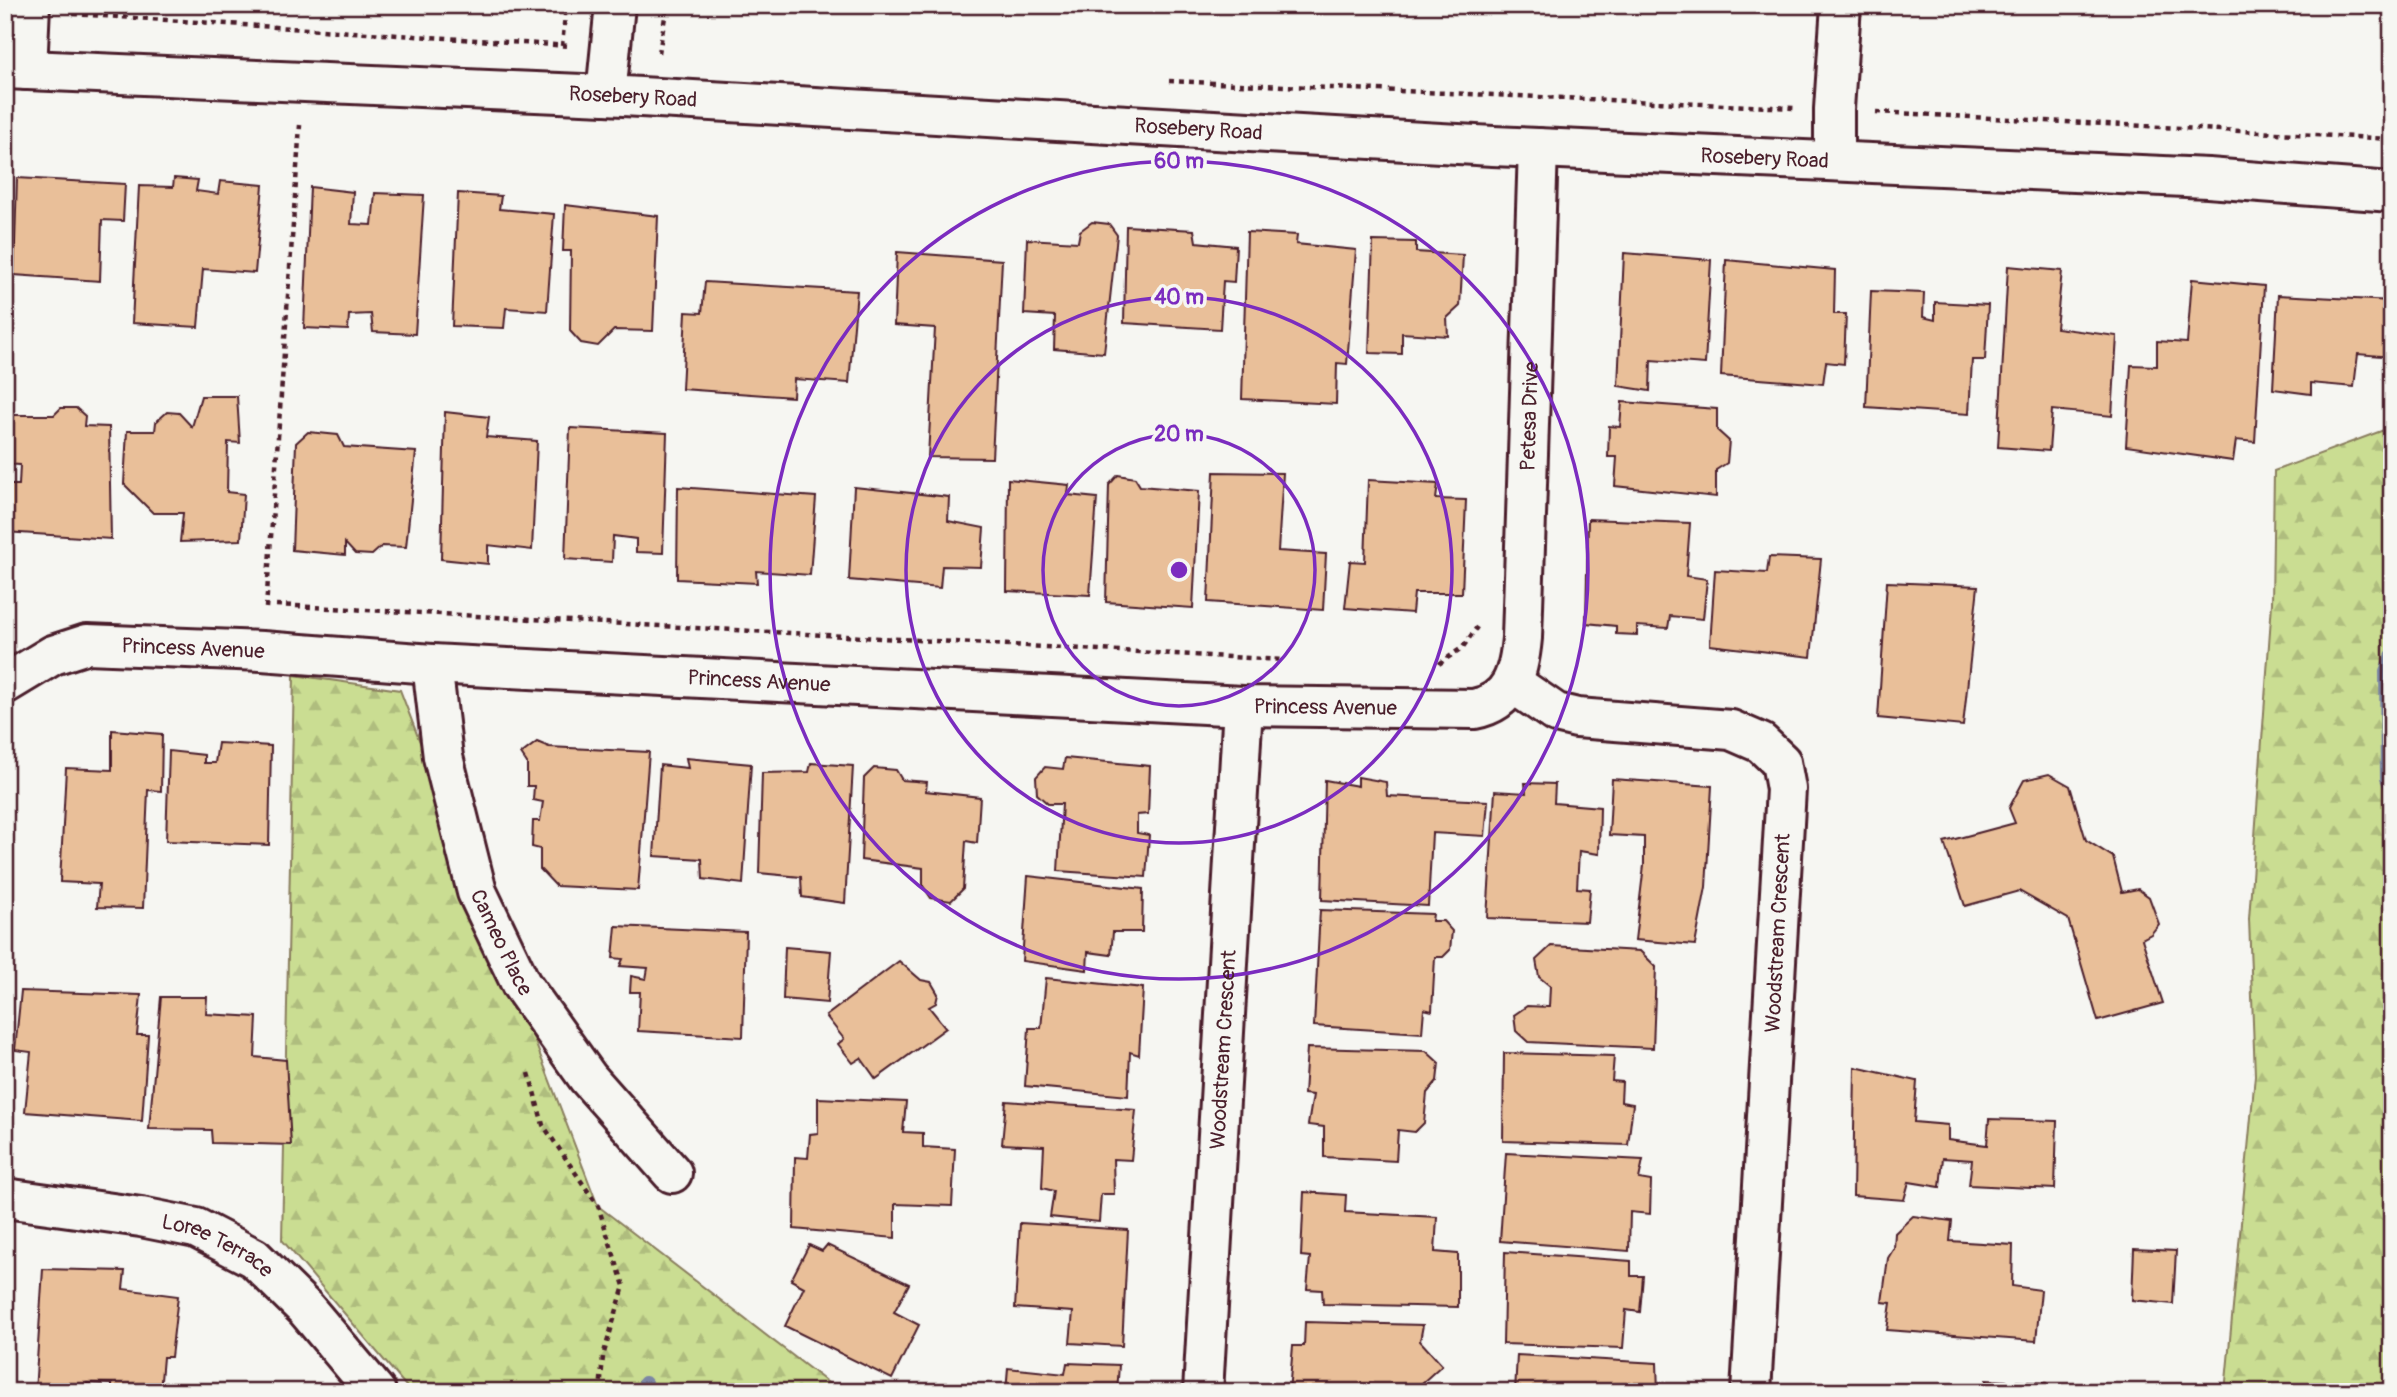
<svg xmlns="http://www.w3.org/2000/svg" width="2397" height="1397" font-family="Pangolin,sans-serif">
<defs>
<pattern id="forest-firs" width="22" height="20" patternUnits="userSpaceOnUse" patternTransform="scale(1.75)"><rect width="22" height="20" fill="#cadd92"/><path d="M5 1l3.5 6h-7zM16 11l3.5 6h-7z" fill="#afbd7e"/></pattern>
</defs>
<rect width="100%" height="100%" fill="#f6f6f2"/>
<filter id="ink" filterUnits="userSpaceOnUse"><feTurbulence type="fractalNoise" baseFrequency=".0143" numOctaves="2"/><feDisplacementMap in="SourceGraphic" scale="14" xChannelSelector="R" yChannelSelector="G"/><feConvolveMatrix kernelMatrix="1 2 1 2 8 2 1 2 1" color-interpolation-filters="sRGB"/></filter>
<g filter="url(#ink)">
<g fill="url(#forest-firs)" stroke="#8a7e5e" stroke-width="2">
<path d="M2392 427V1392H2225L2255 1075 2249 919 2272 603 2274 471Z"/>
<path d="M294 675 400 690 598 1206 840 1392H411L282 1240Z"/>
</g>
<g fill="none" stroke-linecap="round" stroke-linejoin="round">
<g stroke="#7b86a5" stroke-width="14">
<path d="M2392 656 2386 671 2387 778 2392 789"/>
<path d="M645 1383 652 1392"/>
</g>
</g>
<g fill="#e9bf99" stroke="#4a1f2b" stroke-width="2">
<path d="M17 178 125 184 123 221 102 220 100 281 14 275Z"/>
<path d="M174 178 198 180 196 191 218 194 220 181 263 185 255 273 203 269 198 327 132 323 139 186 173 187Z"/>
<path d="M310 187 353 192 351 224 372 225 375 193 424 195 415 334 373 332 371 314 349 315 348 330 304 328Z"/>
<path d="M458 193 501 196 499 209 554 214 547 311 506 308 504 328 452 326Z"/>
<path d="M565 205 658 216 653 331 614 330 598 346 581 343 570 331 571 251H563Z"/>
<path d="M1092 222 1109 224 1117 235 1104 353 1054 349 1055 316 1024 314 1027 239 1078 242 1080 231Z"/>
<path d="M1126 226 1194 230 1196 242 1236 246 1234 282 1223 281 1220 329 1124 323Z"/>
<path d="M1247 232 1297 235 1296 244 1356 250 1347 364 1337 363 1336 404 1242 399Z"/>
<path d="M1373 241 1416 242V252L1463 255 1460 306 1447 318 1448 336 1402 333V354L1369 353Z"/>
<path d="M897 252 1002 260 992 458 928 457 935 328 894 325Z"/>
<path d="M1624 253 1711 260 1705 364 1651 360 1650 391 1618 386Z"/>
<path d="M1726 260 1835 270 1834 314H1846L1844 364 1826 362 1823 384 1721 376Z"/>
<path d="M2008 266 2062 271 2056 328 2117 336 2112 416 2052 410 2049 451 1998 447Z"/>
<path d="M2192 279 2264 286 2255 442 2236 440 2233 461 2126 446 2131 365 2157 366V341L2187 343Z"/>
<path d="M705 282 857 291 849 383 794 379 793 397 682 389 686 312 702 313Z"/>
<path d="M1871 291 1924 293 1923 317 1935 320V302L1988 305 1985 360H1972L1969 414 1866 407Z"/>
<path d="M2278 295 2392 301V357L2358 354 2354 387 2311 383V394L2273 389Z"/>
<path d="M201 396H237L240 443 228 442 227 492 244 494 241 540 180 542 183 513H153L124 484 127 431H155L156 422 167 412 179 413 192 427Z"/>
<path d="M1622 402 1717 409V430L1729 441 1727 463 1716 470V497L1615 486 1617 457H1608L1609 426 1620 427Z"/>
<path d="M61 408H76L85 416 84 426 109 427 111 539 5 532V485H19L20 465 5 464V415H54Z"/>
<path d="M445 412 489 417 486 437 537 441 532 550 488 545V564L441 559Z"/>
<path d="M570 428 667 433 663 553 636 552V539L613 536 612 562 565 559Z"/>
<path d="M308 432 338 435 344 447 416 452 406 547 382 546 372 555 355 554 345 543V555L292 550 296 443Z"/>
<path d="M1214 472 1283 473 1278 551 1326 554 1323 610 1208 602Z"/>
<path d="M1118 475 1135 478 1140 486 1199 491 1193 608 1106 602 1109 485Z"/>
<path d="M1008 479 1069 485 1068 495 1097 498 1090 595 1007 591Z"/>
<path d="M1368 480 1438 484 1436 499 1466 500 1462 593H1414L1412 613 1345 608 1350 561 1365 562Z"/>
<path d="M678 487 816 497 810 575 756 571 757 583 677 579Z"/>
<path d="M854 487 949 497 948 521 984 528 981 567 942 566 940 588 849 580Z"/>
<path d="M1588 519 1690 523 1686 576 1707 579 1703 619 1670 616 1668 628 1637 626V635L1616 634V626L1586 623Z"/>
<path d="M1769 557 1821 559 1811 657 1710 645 1715 570 1767 573Z"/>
<path d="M1887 582 1978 586 1963 726 1878 718Z"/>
<path d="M112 730 162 734 161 791 148 790 143 908 97 907 99 884 60 882 66 768 112 770Z"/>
<path d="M537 742 549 747 649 752 638 890 556 886 540 869V849L532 847 533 821H540L543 802 533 800 534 786H527V763L521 754Z"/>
<path d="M218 743 271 746 269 845 166 841 169 751 204 755V763H215Z"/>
<path d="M686 758 751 764 743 884 703 879 702 859 654 856 660 765 688 768Z"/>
<path d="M1065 758 1150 766 1148 814 1137 815V833L1149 835 1146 877 1058 871 1062 804H1048L1037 794 1036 777 1045 767 1063 769Z"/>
<path d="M811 763 853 766 845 903 802 897 801 877 759 873 762 773 809 772Z"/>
<path d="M874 768 896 770 902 780 927 782 926 791 980 797 977 843 966 841 963 889 951 901 931 898 923 886V868L861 860 864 778Z"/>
<path d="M2049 774 2070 786 2086 840 2113 857 2122 892 2138 889 2149 897 2159 924 2151 934 2142 939 2163 1003 2098 1021 2068 919 2019 891 1965 906 1944 842 2015 823 2009 808 2024 780Z"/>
<path d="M1358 777 1386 782 1387 796 1488 801 1485 836 1432 833 1428 906 1322 900 1325 780 1358 786Z"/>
<path d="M1612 779 1712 786 1706 887 1695 945 1635 940 1644 865V837L1609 835Z"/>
<path d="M1525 783 1555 784 1554 803 1600 807 1599 854 1579 851 1577 888 1590 889 1587 922 1487 918 1495 791 1526 793Z"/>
<path d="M1028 876 1143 889 1142 932H1113L1111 955 1088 952 1087 970 1022 961Z"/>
<path d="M1320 910 1433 914 1432 921H1443L1452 931 1450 950 1443 957H1435L1432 1011 1424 1009 1422 1033 1314 1026Z"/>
<path d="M616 926 746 932 743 1037 638 1031 640 992H630L631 976 646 979 648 968 620 966 623 959 613 958Z"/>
<path d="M1551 946 1640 951 1656 967 1653 1048 1528 1042 1516 1031 1514 1015 1527 1006 1549 1007 1550 986 1539 977 1536 960Z"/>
<path d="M785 947 831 951 827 1003 783 999Z"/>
<path d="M899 961 921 980 931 982 938 994 936 1003 929 1007 946 1028 876 1079 861 1058 853 1063 838 1044 844 1039 826 1016Z"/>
<path d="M1046 978 1143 988 1139 1055 1130 1052 1128 1096 1025 1086 1029 1028H1041Z"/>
<path d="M21 991 141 995 137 1035H148L142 1121 25 1112 31 1052 15 1050Z"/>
<path d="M161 997H207L206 1014 257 1017 255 1057 286 1060 291 1145 212 1143 211 1130 149 1129Z"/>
<path d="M1307 1048 1426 1051 1439 1063 1437 1081 1427 1093 1424 1123 1415 1132 1398 1130 1396 1161 1324 1157V1127L1308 1125 1313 1095 1304 1094Z"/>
<path d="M1504 1053 1614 1056 1612 1081 1622 1082 1621 1102 1633 1104 1628 1145 1503 1141Z"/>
<path d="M1855 1067 1917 1081 1914 1122 1948 1125V1140L1987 1145 1989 1119 2057 1121 2055 1189 1969 1185 1972 1160 1943 1158 1940 1187 1909 1182 1904 1200 1853 1196Z"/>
<path d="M818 1098 906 1102 903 1132 923 1133V1147L955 1149 952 1206 895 1204V1238L794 1229 795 1157 808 1158 810 1134 818 1133Z"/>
<path d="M1006 1101 1136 1110 1131 1160 1113 1159 1114 1194H1101L1099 1222 1050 1217 1054 1191 1042 1188 1044 1146 1002 1144Z"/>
<path d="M1506 1153 1643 1160 1639 1179 1651 1181 1650 1214 1630 1212 1629 1251 1500 1241Z"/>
<path d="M1304 1192 1346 1195 1345 1212 1437 1217 1435 1252 1458 1254V1307L1323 1304 1322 1290 1307 1289 1310 1257 1301 1256Z"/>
<path d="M1913 1216 1952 1221 1950 1241 2013 1245 2012 1286 2041 1290 2036 1341 1887 1330 1891 1303 1882 1302 1888 1258 1894 1248 1895 1233Z"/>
<path d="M1020 1223 1128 1230 1122 1346 1070 1343 1073 1312 1015 1308Z"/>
<path d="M809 1245 822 1251 827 1245 909 1284 894 1312 919 1325 892 1379 785 1326 804 1287 791 1280Z"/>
<path d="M2134 1249 2176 1251 2173 1304 2132 1300Z"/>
<path d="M1505 1252 1631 1261V1276H1643L1640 1312 1626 1310 1623 1348 1503 1344Z"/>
<path d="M43 1269 125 1271 123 1289 178 1296 171 1357H163L160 1392H112V1384L87 1383V1392H35Z"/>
<path d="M1305 1322 1423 1325 1420 1341 1442 1365 1421 1384V1392H1289L1293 1346H1304Z"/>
<path d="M1517 1355 1657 1363 1658 1392H1515Z"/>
<path d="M1067 1363 1119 1365 1117 1392H1006L1008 1368 1065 1374Z"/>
<path d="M1986 1380 2046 1383 2045 1392H1985Z"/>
</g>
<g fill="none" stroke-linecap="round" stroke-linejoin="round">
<g stroke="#4a1f2b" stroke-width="44">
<g id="minor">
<path id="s1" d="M615 5 606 95 1493 146 2208 178 2392 192"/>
<path d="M27 70 30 5"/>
<path d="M1834 160V109L1841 5"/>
<path id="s2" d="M432 664 443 757 477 892 521 984 588 1078 672 1173"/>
<path id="s3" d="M5 684 53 655 87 644 262 651 432 664 1243 706 1474 709C1512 702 1519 671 1522 638L1538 148"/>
<path d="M1514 684 1556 713 1577 718 1731 730 1761 743 1781 762 1786 789 1751 1392"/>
<path id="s4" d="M5 1198 141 1217 196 1228 254 1258 306 1309 376 1392"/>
<path id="s5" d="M1203 1392 1243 706"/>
</g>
</g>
<g stroke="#4a1f2b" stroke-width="44">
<path id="tertiary" d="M5 69 606 95"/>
</g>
<g stroke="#4a1f2b" stroke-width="4.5" stroke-dasharray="5 5" stroke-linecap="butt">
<path d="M73 14 570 46"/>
<path d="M562 46 566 5"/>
<path d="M659 53 667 5"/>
<path d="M1169 81 1794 108"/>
<path d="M1876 112 2392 139"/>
<path d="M276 605 1284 660"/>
<path d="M266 608 300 125"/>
<path d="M1439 664 1463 647 1477 627"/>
<path d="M529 1073 543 1125 598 1206 624 1286 603 1356 600 1392"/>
</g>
<use href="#minor" stroke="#f6f6f2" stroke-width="38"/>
<use href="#tertiary" stroke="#f6f6f2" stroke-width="38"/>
</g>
</g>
<g fill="none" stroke="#7b2cbf" stroke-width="3.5">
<circle cx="1179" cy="570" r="136"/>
<circle cx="1179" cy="570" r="273"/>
<circle cx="1179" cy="570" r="409"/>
</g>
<g text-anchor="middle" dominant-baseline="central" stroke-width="7" stroke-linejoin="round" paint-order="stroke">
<g font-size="21" fill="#4a1f2b" stroke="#f6f6f2">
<text transform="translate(633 97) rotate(3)">Rosebery Road</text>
<text stroke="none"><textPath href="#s1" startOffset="684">Rosebery Road</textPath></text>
<text stroke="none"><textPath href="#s1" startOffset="1251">Rosebery Road</textPath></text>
<text stroke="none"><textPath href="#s3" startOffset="1796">Petesa Drive</textPath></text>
<text stroke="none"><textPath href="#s3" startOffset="198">Princess Avenue</textPath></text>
<text stroke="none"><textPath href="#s3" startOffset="765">Princess Avenue</textPath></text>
<text stroke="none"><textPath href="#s3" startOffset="1332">Princess Avenue</textPath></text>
<text transform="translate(1778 933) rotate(-87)">Woodstream Crescent</text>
<text stroke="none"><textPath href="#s2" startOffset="289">Cameo Place</textPath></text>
<text stroke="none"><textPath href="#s5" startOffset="343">Woodstream Crescent</textPath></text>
<text stroke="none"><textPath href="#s4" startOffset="220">Loree Terrace</textPath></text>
</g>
</g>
<circle cx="1179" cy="570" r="10" fill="#7b2cbf" stroke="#f6f6f2" stroke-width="3.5"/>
<g font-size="21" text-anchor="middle" font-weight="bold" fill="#7b2cbf" stroke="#f6f6f2" stroke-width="7" stroke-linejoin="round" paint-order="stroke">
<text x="1179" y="168">60 m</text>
<text x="1179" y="304">40 m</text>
<text x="1179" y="441">20 m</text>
</g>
<rect width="2397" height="1397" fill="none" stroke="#f6f6f2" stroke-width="28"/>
<rect x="14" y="14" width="2369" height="1369" fill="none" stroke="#4a1f2b" stroke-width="2.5" filter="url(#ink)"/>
</svg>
